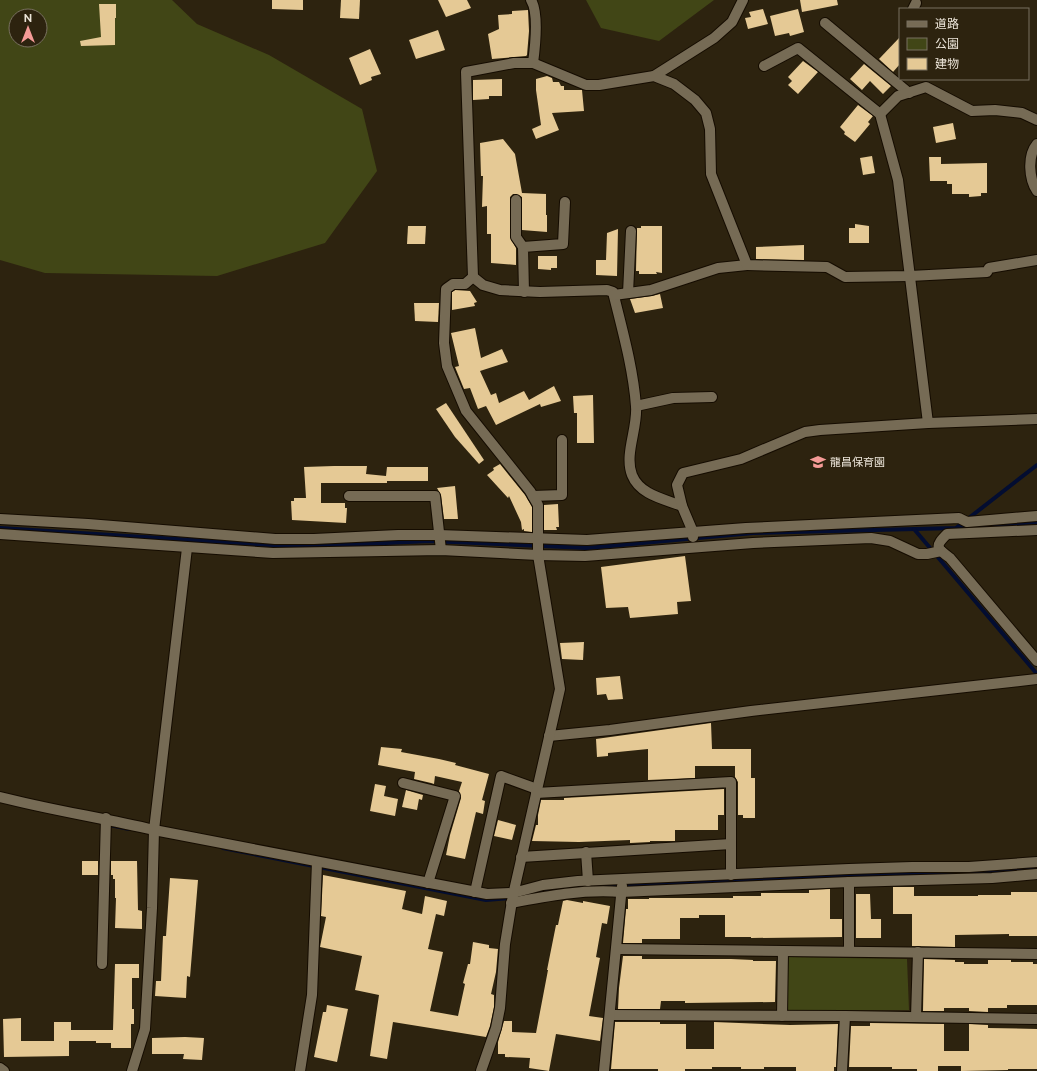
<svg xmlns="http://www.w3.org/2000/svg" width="1037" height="1071" font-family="Raleway,'Noto Sans JP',sans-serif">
<rect width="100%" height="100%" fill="#2d230f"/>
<g fill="#414616" fill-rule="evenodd">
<path d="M0 0H172L197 24 269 55 362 109 377 171 325 243 217 276 45 273 0 260ZM16 16H40V40H16Z"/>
<path d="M586 0H714L659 41 601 28Z"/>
<path d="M787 957 907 959 909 1010H786Z"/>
</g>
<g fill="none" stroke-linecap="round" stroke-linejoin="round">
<g stroke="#030d31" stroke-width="4">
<path d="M0 528 271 545H340L430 541 587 548 753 533 956 528 1037 465"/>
<path d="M957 528 1037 522"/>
<path d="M914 529 1037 674"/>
<path d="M110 825 129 829"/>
<path d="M223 848 486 900 511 898"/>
<path d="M595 887 850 875 922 873 987 872 1037 867"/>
<path d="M524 896 546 890 584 887"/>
</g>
</g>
<g fill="#e5c995">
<path d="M272 0H303V10L272 9Z"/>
<path d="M341 0H360L359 19 340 18Z"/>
<path d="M438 0H467L471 8 446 17Z"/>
<path d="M800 0H837L838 5 802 12Z"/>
<path d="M99 4H116V18H115V45L81 46 80 41 101 37Z"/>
<path d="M763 9 768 24 748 29 745 18 751 17 749 12Z"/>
<path d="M798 9 804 32 790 36 789 33 775 36 770 16Z"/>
<path d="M528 10 529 31 527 55 526 56 492 59 488 34 499 29 498 15 512 14V11Z"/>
<path d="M438 30 445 50 416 59 409 40Z"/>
<path d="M900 37V64L893 72 879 59Z"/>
<path d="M370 49 381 74 371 77 372 80 360 85 349 58Z"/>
<path d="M803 61 818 72 798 94 788 85 792 81 788 77Z"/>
<path d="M864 64 891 86 883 94 870 81 862 90 850 79Z"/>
<path d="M547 76 552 78 553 82H559L561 86H564V90H582L584 111 552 113 559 130 536 139 532 129 541 125 536 90V79Z"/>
<path d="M502 79V96H489V99L473 100V80Z"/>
<path d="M858 105 873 116 868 122 870 124 855 142 844 134 845 132 840 127Z"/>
<path d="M953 123 956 139 936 143 933 127Z"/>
<path d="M503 139 515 154 522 193 546 194V215H547V232L522 230V197L516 194H513L510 197V237L516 248V265L491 263V234H487V206L482 207 483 176H481L480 143Z"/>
<path d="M872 156 875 173 863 175 860 158Z"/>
<path d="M929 157H941V164L987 163V193H981V196L969 197V194H952V184H947V181H930Z"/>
<path d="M855 224 869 226V243H849V228H855Z"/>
<path d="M408 226H426L425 244H407Z"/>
<path d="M641 226H662V273L656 272 657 274H639V271H636L637 228H641Z"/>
<path d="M618 229 617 276 596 275V260H606L607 233Z"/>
<path d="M804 245V260L756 259V247Z"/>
<path d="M538 256H557V268H551V270L538 269Z"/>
<path d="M455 290 470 291 477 302 474 303 475 306 452 310V292Z"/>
<path d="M660 294 663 308 635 313 630 299 652 296Z"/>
<path d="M414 303H439L438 322 415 321Z"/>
<path d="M475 328 481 358 502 349 508 362 480 371 491 395 496 393 499 403 524 391 529 400 554 386 561 401 541 407 540 404 496 425 486 406 478 409 470 388 464 389 455 367 459 366 451 333Z"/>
<path d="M593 395 594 443H577V413H574L573 396Z"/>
<path d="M446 403 484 460 479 464 455 437 436 409Z"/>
<path d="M500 464 525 495 532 507V532L524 531V529L522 530 521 522 509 496 508 498 487 475 494 470 493 468Z"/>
<path d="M334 466H367L366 474 386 476 387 467H428V481H387V483H321V503H345V508H347L346 523 292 520 291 501H294V498H306L304 467Z"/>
<path d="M455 486 458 519H444L441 495 437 488Z"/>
<path d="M558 504 559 527H556L557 530H544V505Z"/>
<path d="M685 556 691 601 677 602 678 614 630 618 628 607 606 608 601 567Z"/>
<path d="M584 642 583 660 562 659 560 643Z"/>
<path d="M620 676 623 699 608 700 606 694 597 695 596 678Z"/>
<path d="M711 723 712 749H751V778H755V818H743V815H738V782L735 777V766H695V778L648 780V749L608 753V756L597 757 596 739Z"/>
<path d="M381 747 402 749 401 752 439 759 456 763 455 765 489 774 482 800 485 801 483 814 476 812 465 859 446 855 450 835 461 798 459 791 462 782 435 776 434 784 431 783 414 779 415 772 378 765Z"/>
<path d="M375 784 386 786 384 796 398 799 395 816 370 811Z"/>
<path d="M724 789V815H718V830H675V841H650V842L630 843V840L579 842 532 841 536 825H538V815L541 800H564V798Z"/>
<path d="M406 790 423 795 422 800 419 799 417 810 402 807Z"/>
<path d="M498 820 516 825 512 840 494 836Z"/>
<rect x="82" y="861" width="16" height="14"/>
<path d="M111 861H137L138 910 142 911V929L115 928 116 898H115V879H113V875H111Z"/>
<path d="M323 875 406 891 402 909 422 914 425 896 447 901 444 916 436 914 428 949 443 952 430 1011 458 1016 465 984 463 983 468 964H470L473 942 489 945V948L498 949 496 972 491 994 494 995V1007L490 1026 486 1037 393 1022 387 1059 370 1056 379 995 355 990 362 956 320 947 326 917 321 916Z"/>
<path d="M170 878 198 880 190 977 187 976 186 998 155 996 156 981H161L163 936H166Z"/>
<path d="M893 887H914V896H978V895H1011V892H1037V936H1009V934L955 935V947L912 946V914H893Z"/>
<path d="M830 889V919H842V937L751 938V937H725V915H699V918H680V939H642V943H623L626 909H628V899H649V898H733V896H761V893H809V890Z"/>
<path d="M856 894H870L871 919H881V938H856Z"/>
<path d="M567 900 583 903V901L610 906 607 924 602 923 596 957 600 958 589 1016 603 1018 600 1041 556 1034 549 1071 529 1068 530 1058 505 1057V1054H498V1042L504 1021H512V1032L536 1033 548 970H547L556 925H558L563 901Z"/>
<path d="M623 956H642V959H731L753 960V961H776L775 1002 685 1003V1001H661L660 1009H618L619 988Z"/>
<path d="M924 959 955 960V962H964V964H988V960H1011V962H1033V964H1037V1005H1007V1008H988V1012L969 1011V1008H944V1011H923Z"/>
<path d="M115 964H139V978H132V1009H134V1024H131V1048H111V1043H96V1041H69V1056L4 1057 3 1019 21 1018V1041H54V1022H71V1030H113Z"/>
<path d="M327 1005 348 1009 337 1062 314 1057 323 1012H326Z"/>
<path d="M615 1022H660V1024H686V1049H714V1022L790 1025 838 1024 836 1067H834V1071H796V1067H764V1069H741V1067H712V1069H685V1071H658V1069H611Z"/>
<path d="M870 1023 944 1024V1051H969V1024L988 1025V1028L1037 1029V1069H1008V1070L961 1071V1066H938V1071H917V1069H892V1067H849L851 1026H870Z"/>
<path d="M185 1037 204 1038 202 1060 183 1059 184 1054H152V1038Z"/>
</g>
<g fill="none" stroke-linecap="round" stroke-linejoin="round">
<g stroke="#150c00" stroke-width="12">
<g id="street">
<path d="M531 0C539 13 535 48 533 63"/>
<path d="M913 9 916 3"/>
<path d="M825 23 909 93"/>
<path d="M764 66 798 48 880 114 898 180 928 423"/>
<path d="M654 76 714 38 732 22 743 0"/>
<path d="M880 114 898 96 926 87 972 111 995 110 1022 113 1037 120"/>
<path d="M1037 144C1027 156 1029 179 1037 191"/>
<path d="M516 200V237L523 247"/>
<path d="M473 277 483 285 500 290 540 292 607 290 613 292C622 329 633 367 636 406 638 428 624 454 632 475 640 495 664 499 682 506"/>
<path d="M524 292 523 247 563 244 565 202"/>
<path d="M628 293 631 231"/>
<path d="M614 295 651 290 718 268 747 265"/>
<path d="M636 406 673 398 712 397"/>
<path d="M349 496H435L441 550"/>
<path d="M533 496 562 495V440"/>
<path d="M0 519 88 524 275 539H314L398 535H439L587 540 746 528 959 518 967 522 1037 516"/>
<path d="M1037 530 947 534C934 547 937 548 950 558L1037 661"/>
<path d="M0 534 273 553 441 550 538 555 585 556 753 543 871 538 890 541 918 554H927L941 551"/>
<path d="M693 537V532L682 506 677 485 683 473 741 459 805 432 820 430 928 423 1037 419"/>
<path d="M549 736 610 730 751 711 1037 679"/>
<path d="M403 783 455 796 428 883"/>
<path d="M536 793 731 782V875"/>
<path d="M0 797C51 810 103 818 154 830L487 894 513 893 543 885 578 881 849 869 912 867H969L1037 862"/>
<path d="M586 852 588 881"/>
<path d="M521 857 731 844"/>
<path d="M475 892 501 776 537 789"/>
<path d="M511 903C547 896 584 889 621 892L849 882 992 878 1037 874"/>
<path d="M616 949 1037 954"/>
<path d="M849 951V882"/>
<path d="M102 964 106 818"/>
<path d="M610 1015 845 1016 1037 1019"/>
<path d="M782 1016 783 951"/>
<path d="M916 1017 918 952"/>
<path d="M0 1068 4 1071"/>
<path d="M132 1071 145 1029 152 908 154 830 187 548"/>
<path d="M300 1071 312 995 317 862"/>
<path d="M481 1071 496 1028 500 1008 505 944 513 895 560 689 538 555V505L530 491 466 411 447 366 444 343 446 289 453 284H465L473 277 466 72 514 63H533L586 85H599L654 76 674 84 695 100 706 113 710 129 711 174 747 265 827 267 845 277 910 276 987 272 989 268 1037 260"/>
<path d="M604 1071 622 886"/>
<path d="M842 1071 845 1016"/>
</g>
</g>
<use href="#street" stroke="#766b55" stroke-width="10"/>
</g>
<defs>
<g id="school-bare" transform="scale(1.2)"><path d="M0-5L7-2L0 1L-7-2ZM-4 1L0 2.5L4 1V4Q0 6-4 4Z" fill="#f59b97" stroke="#2d230f" stroke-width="2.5" paint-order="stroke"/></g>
</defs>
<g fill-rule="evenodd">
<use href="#school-bare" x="818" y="462"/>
</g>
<g text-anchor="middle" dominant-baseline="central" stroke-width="4" stroke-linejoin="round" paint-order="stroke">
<g font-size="11" fill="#ece5d9" stroke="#2d230f" text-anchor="start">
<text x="830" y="462">龍昌保育園</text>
</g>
</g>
<rect x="899" y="8" width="130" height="72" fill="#2d230f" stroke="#797160"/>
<rect x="907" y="21" width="20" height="6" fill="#766b55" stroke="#797160"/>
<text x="935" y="28" font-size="12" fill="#ece5d9">道路</text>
<rect x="907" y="38" width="20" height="12" fill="#414616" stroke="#797160"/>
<text x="935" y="48" font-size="12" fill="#ece5d9">公園</text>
<rect x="907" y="58" width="20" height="12" fill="#e5c995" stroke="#797160"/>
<text x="935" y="68" font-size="12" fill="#ece5d9">建物</text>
<g transform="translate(28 28)"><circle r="19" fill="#2d230f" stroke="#797160"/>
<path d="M0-3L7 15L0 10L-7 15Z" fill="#f59b97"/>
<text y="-6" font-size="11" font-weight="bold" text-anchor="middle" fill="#ece5d9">N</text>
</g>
</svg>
